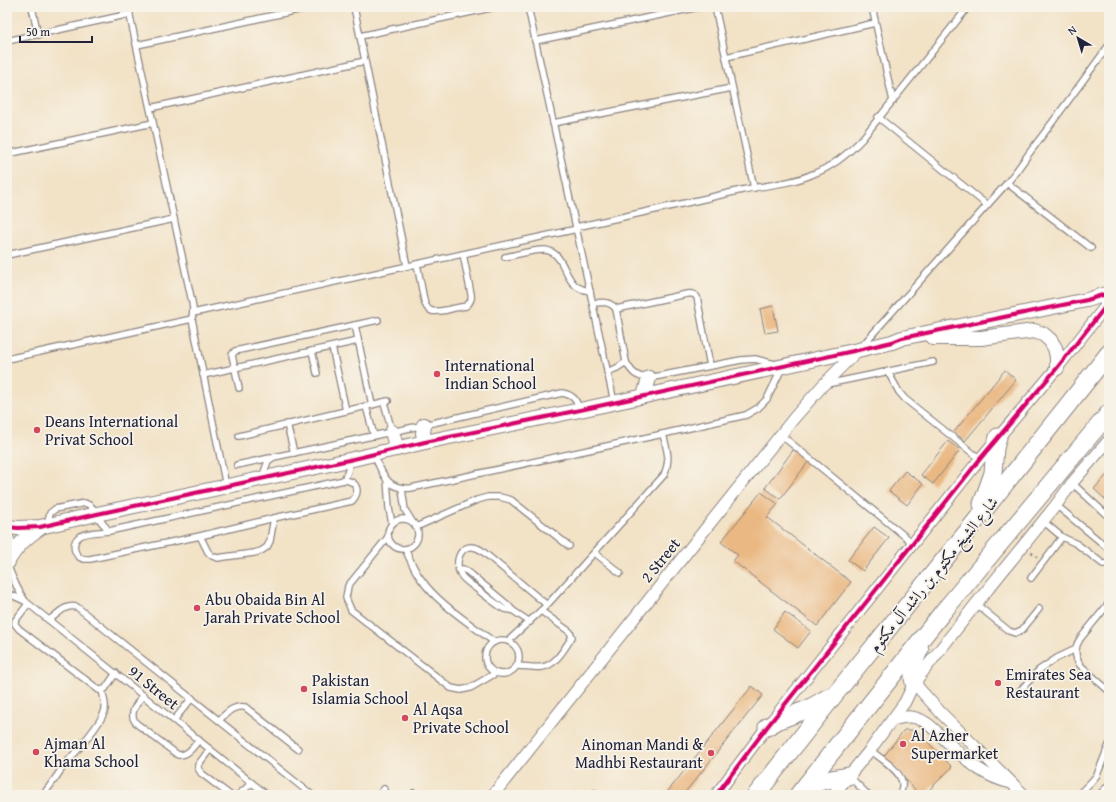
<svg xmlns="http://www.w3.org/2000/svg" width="1116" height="802" font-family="'Gentium Book Plus',Amiri,serif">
<rect width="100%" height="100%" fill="#f7f3e8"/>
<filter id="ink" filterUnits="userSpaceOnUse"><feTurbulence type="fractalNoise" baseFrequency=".025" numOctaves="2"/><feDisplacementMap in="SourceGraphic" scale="8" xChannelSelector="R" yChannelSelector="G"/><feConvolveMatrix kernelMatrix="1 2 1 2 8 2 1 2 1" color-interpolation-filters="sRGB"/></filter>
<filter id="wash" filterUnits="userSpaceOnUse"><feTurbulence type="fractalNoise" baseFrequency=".012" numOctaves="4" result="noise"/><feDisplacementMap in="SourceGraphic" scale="16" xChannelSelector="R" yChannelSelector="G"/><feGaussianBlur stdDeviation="0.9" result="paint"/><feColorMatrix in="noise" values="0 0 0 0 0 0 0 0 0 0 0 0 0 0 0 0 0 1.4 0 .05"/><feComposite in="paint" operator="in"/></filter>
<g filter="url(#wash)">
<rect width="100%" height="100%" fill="#f2e2c6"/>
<g id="blocks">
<g fill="#eab882">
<path d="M773 306 778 331 765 333 760 309Z"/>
<path d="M1005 370 1016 380 965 441 954 432Z"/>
<path d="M948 441 960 450 933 484 921 475Z"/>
<path d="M794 449 809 461 780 499 765 488Z"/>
<path d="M905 471 923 484 907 505 889 491Z"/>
<path d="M1109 473V503L1094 489Z"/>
<path d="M761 492 778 504 767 517 851 582 817 626 733 561 738 555 721 542Z"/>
<path d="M874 527 889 538 863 571 848 560Z"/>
<path d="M785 612 811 631 798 648 773 629Z"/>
<path d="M752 686 763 695 683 795H665Z"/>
<path d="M904 730H916L952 767 924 795H920L884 756Z"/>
</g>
</g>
</g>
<g filter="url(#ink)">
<use href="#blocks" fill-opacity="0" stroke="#8a8280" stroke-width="1"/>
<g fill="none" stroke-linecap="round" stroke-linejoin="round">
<g stroke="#8a8280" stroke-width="8">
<g id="service">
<path d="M32 7 38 35"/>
<path d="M128 7 192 302 193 309 192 319 226 486"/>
<path d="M354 7 407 266"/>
<path d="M528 7 614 402"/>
<path d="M715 7 754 188"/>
<path d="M872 7 893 101"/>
<path d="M360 36 495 7"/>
<path d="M7 41 130 14"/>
<path d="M535 41 699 7"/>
<path d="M137 45 312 7"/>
<path d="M726 57 875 23"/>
<path d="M150 108 365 61"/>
<path d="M878 117 987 205"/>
<path d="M553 123 732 88"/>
<path d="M7 154 153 123"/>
<path d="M576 227C632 215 687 203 742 190 766 185 791 184 813 174 832 167 848 154 862 139L968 7"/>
<path d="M1091 248 1007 183C1018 170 1026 157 1036 144 1061 111 1085 78 1109 45"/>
<path d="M7 255 174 219"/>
<path d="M505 257C516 255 535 249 545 250 563 252 563 274 574 284 578 289 584 290 590 291"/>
<path d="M417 264 424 300C427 314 435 312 447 310 453 308 460 307 466 306 471 302 472 299 471 294L463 254"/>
<path d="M593 303C602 302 610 301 616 309L626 362C632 373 636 377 649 378L741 360 755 359 775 364"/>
<path d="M616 309 687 294C692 293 694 294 697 297L710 366"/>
<path d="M193 313 577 229"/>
<path d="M355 325 372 405"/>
<path d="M332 347 346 411"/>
<path d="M861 347 1007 183"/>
<path d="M312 351 317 373"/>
<path d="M7 359 192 319"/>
<path d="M607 372 617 368 626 362"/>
<path d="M888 372 899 392 905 399 980 459"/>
<path d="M203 375 358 341"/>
<path d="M827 384 933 362"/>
<path d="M239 388 232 355 235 351 378 320"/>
<path d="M384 402 392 432"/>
<path d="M366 406 374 436"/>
<path d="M287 424 294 453"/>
<path d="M781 435 913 543"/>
<path d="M239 436 388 401"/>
<path d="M374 455C383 474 386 490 411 488L663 434 746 415 758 408 767 399 782 368"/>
<path d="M237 465 270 458"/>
<path d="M262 478 268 461 274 457 424 425 562 393C574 395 576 400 580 410"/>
<path d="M344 480C357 481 361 491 352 501L274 518 200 536 90 559C89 559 85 559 84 559 73 557 71 542 80 536 86 532 101 532 109 531Z"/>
<path d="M344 480 348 471 349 460"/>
<path d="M387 480 389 508 392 524"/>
<path d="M1072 483 1109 517"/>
<path d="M402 489 405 510 413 523"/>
<path d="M1056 505 1109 549"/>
<circle cx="403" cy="534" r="15"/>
<path d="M1043 521 1062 537 1077 544 1103 564H1105L1109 563"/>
<path d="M47 524 50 513 55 509 85 503C94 506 96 513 100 520 103 524 106 527 109 531"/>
<path d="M416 527 477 500 488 497H500L511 500 569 546"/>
<path d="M200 536 208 552 212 556 218 558 224 557 254 553 261 551 267 547 270 541 274 518"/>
<path d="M388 537 348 586 346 598 351 610 451 688 461 690 470 688 496 673"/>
<path d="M405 549C410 559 414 570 421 579 437 603 471 624 494 642"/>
<path d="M595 553 620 573"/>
<path d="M7 564C12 577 17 589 25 601"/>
<path d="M459 570 463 569 467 571 508 605 512 610 530 622"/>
<path d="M1031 578 1062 537"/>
<path d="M7 593 25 601 267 795"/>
<path d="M1109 603 1080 639C1074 648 1074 656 1080 665L1109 691"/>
<path d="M28 604 15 621V624L19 629 99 690 105 689 116 673"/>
<path d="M976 604 1009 631 1015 633 1022 630 1039 609"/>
<path d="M512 610 504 609 501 607C491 600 482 593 473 586 469 583 464 580 461 575 452 560 463 539 481 550L547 605"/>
<path d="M49 620C58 614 65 604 77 607L312 795"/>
<circle cx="502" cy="657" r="17"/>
<path d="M508 641 547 605 664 475C671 458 667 451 663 434"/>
<path d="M517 666C525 666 534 668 542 667 555 666 565 648 572 637L570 632 541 611"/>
<path d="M1017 694 1039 670 1057 658 1076 649"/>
<path d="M143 695C137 704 127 714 137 724L178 755C188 756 193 747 199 740"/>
<path d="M174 720 192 698"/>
<path d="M219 720C227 713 233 705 245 707L298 749"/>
<path d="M210 749 198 765V768L201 773 230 795"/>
<path d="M870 750C879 757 900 770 902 782 903 787 901 791 900 795"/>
<path d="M849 776 868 795"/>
<path d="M43 795C50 786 57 776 63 767 72 756 104 721 105 709 106 703 103 696 102 690"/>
<path d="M238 795 252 783"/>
<path d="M379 795 384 789"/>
<path d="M413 795 414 793"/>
<path d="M591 795 594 793 600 795"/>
<path d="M1078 795 1092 781 1097 775 1109 745"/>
<path d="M1099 795 1109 785"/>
</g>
</g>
<g stroke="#8a8280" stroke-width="13">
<g id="minor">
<path d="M914 683 941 713 1024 795"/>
<path d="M892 720C900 718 908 715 916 718 927 721 935 730 943 738 965 758 980 776 1011 783"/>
<path d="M493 795 794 418 823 385 858 350"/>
<path d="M716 795 767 727 980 459 1057 368 1109 302"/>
<path d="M833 795 870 750 905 702 914 683 976 604 1056 505 1072 483 1109 440"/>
</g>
</g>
<g stroke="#8a8280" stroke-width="16">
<g id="tertiary">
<path d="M933 338H981L1034 331 1043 334 1050 340 1055 348 1057 357V368"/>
<path d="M644 396 649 378"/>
<path d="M424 425 423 433 425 442"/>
<path d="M392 432 397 449"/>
<path d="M7 527 18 528 40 527 97 514 349 460 425 442 580 410 858 350 892 342 902 338 1087 300 1109 293"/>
<path d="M7 540 9 546 8 562"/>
<path d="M9 559C17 546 27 536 40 528"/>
</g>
</g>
<g stroke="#8a8280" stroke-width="19">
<g id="primary">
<path d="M982 504 993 473 995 448 998 437"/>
<path d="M914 683C911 670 914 660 920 649"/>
<path d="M767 727 779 720 808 709 829 697"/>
<path d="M805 789C818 780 833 779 848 776"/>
<path d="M756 795 836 693 974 523 1109 353"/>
<path d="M798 795 942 613 1109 413"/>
</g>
</g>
<path stroke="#8a8280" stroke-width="1.5" stroke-dasharray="3 3" stroke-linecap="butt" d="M1031 552 1037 557"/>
<use href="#service" stroke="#fff" stroke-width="5.5"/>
<use href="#minor" stroke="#fff" stroke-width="11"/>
<use href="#tertiary" stroke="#fff" stroke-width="14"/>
<use href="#primary" stroke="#fff" stroke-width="17"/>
<g stroke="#f7f3e8" stroke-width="6">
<g id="cycleway">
<path d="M7 527 18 528 40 527 97 514 349 460 425 442 580 410 858 350 892 342 902 338 1087 300 1109 293"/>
<path d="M716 795 767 727 980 459 1057 368 1109 302"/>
</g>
</g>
<use href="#cycleway" stroke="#d6006c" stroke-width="4"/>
</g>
</g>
<g fill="#d1495b" stroke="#f7f3e8" stroke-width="1.5">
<circle cx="437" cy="374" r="4"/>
<circle cx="37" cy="430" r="4"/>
<circle cx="197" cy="608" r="4"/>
<circle cx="998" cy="683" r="4"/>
<circle cx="304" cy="689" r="4"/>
<circle cx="405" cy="718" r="4"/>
<circle cx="903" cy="744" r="4"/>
<circle cx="36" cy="752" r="4"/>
<circle cx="711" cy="753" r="4"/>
</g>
<g text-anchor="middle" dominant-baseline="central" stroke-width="3.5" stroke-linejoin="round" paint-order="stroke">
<g font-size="16" fill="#22223b" stroke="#f7f3e8" text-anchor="start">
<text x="445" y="365">International<tspan x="445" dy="18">Indian School</tspan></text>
<text x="45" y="421">Deans International<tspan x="45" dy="18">Privat School</tspan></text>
<text x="205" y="599">Abu Obaida Bin Al<tspan x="205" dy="18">Jarah Private School</tspan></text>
<text x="1006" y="674">Emirates Sea<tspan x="1006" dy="18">Restaurant</tspan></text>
<text x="312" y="680">Pakistan<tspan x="312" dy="18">Islamia School</tspan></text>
<text x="413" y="709">Al Aqsa<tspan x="413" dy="18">Private School</tspan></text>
<text x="911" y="735">Al Azher<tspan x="911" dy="18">Supermarket</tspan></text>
<text x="44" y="743">Ajman Al<tspan x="44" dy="18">Khama School</tspan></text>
<text x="703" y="744" text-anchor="end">Ainoman Mandi &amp;<tspan x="703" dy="18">Madhbi Restaurant</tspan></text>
</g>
<g font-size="16" fill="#22223b" stroke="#f7f3e8">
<text transform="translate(660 560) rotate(-51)">2 Street</text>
<text transform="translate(933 574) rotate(-51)">شارع الشيخ مكتوم بن راشد آل مكتوم</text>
<text transform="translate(154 687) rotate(39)">91 Street</text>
</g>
</g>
<rect width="1116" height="802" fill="none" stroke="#f7f3e8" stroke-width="24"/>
<g transform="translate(1078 38) rotate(322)" stroke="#f7f3e8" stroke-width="3" paint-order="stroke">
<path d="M0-3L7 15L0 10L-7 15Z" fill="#22223b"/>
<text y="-6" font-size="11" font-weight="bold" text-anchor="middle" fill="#22223b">N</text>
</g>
<path d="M20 36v6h72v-6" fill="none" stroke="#22223b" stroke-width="2"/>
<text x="26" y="36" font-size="12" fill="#22223b" stroke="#f7f3e8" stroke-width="3" paint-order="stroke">50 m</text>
</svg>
